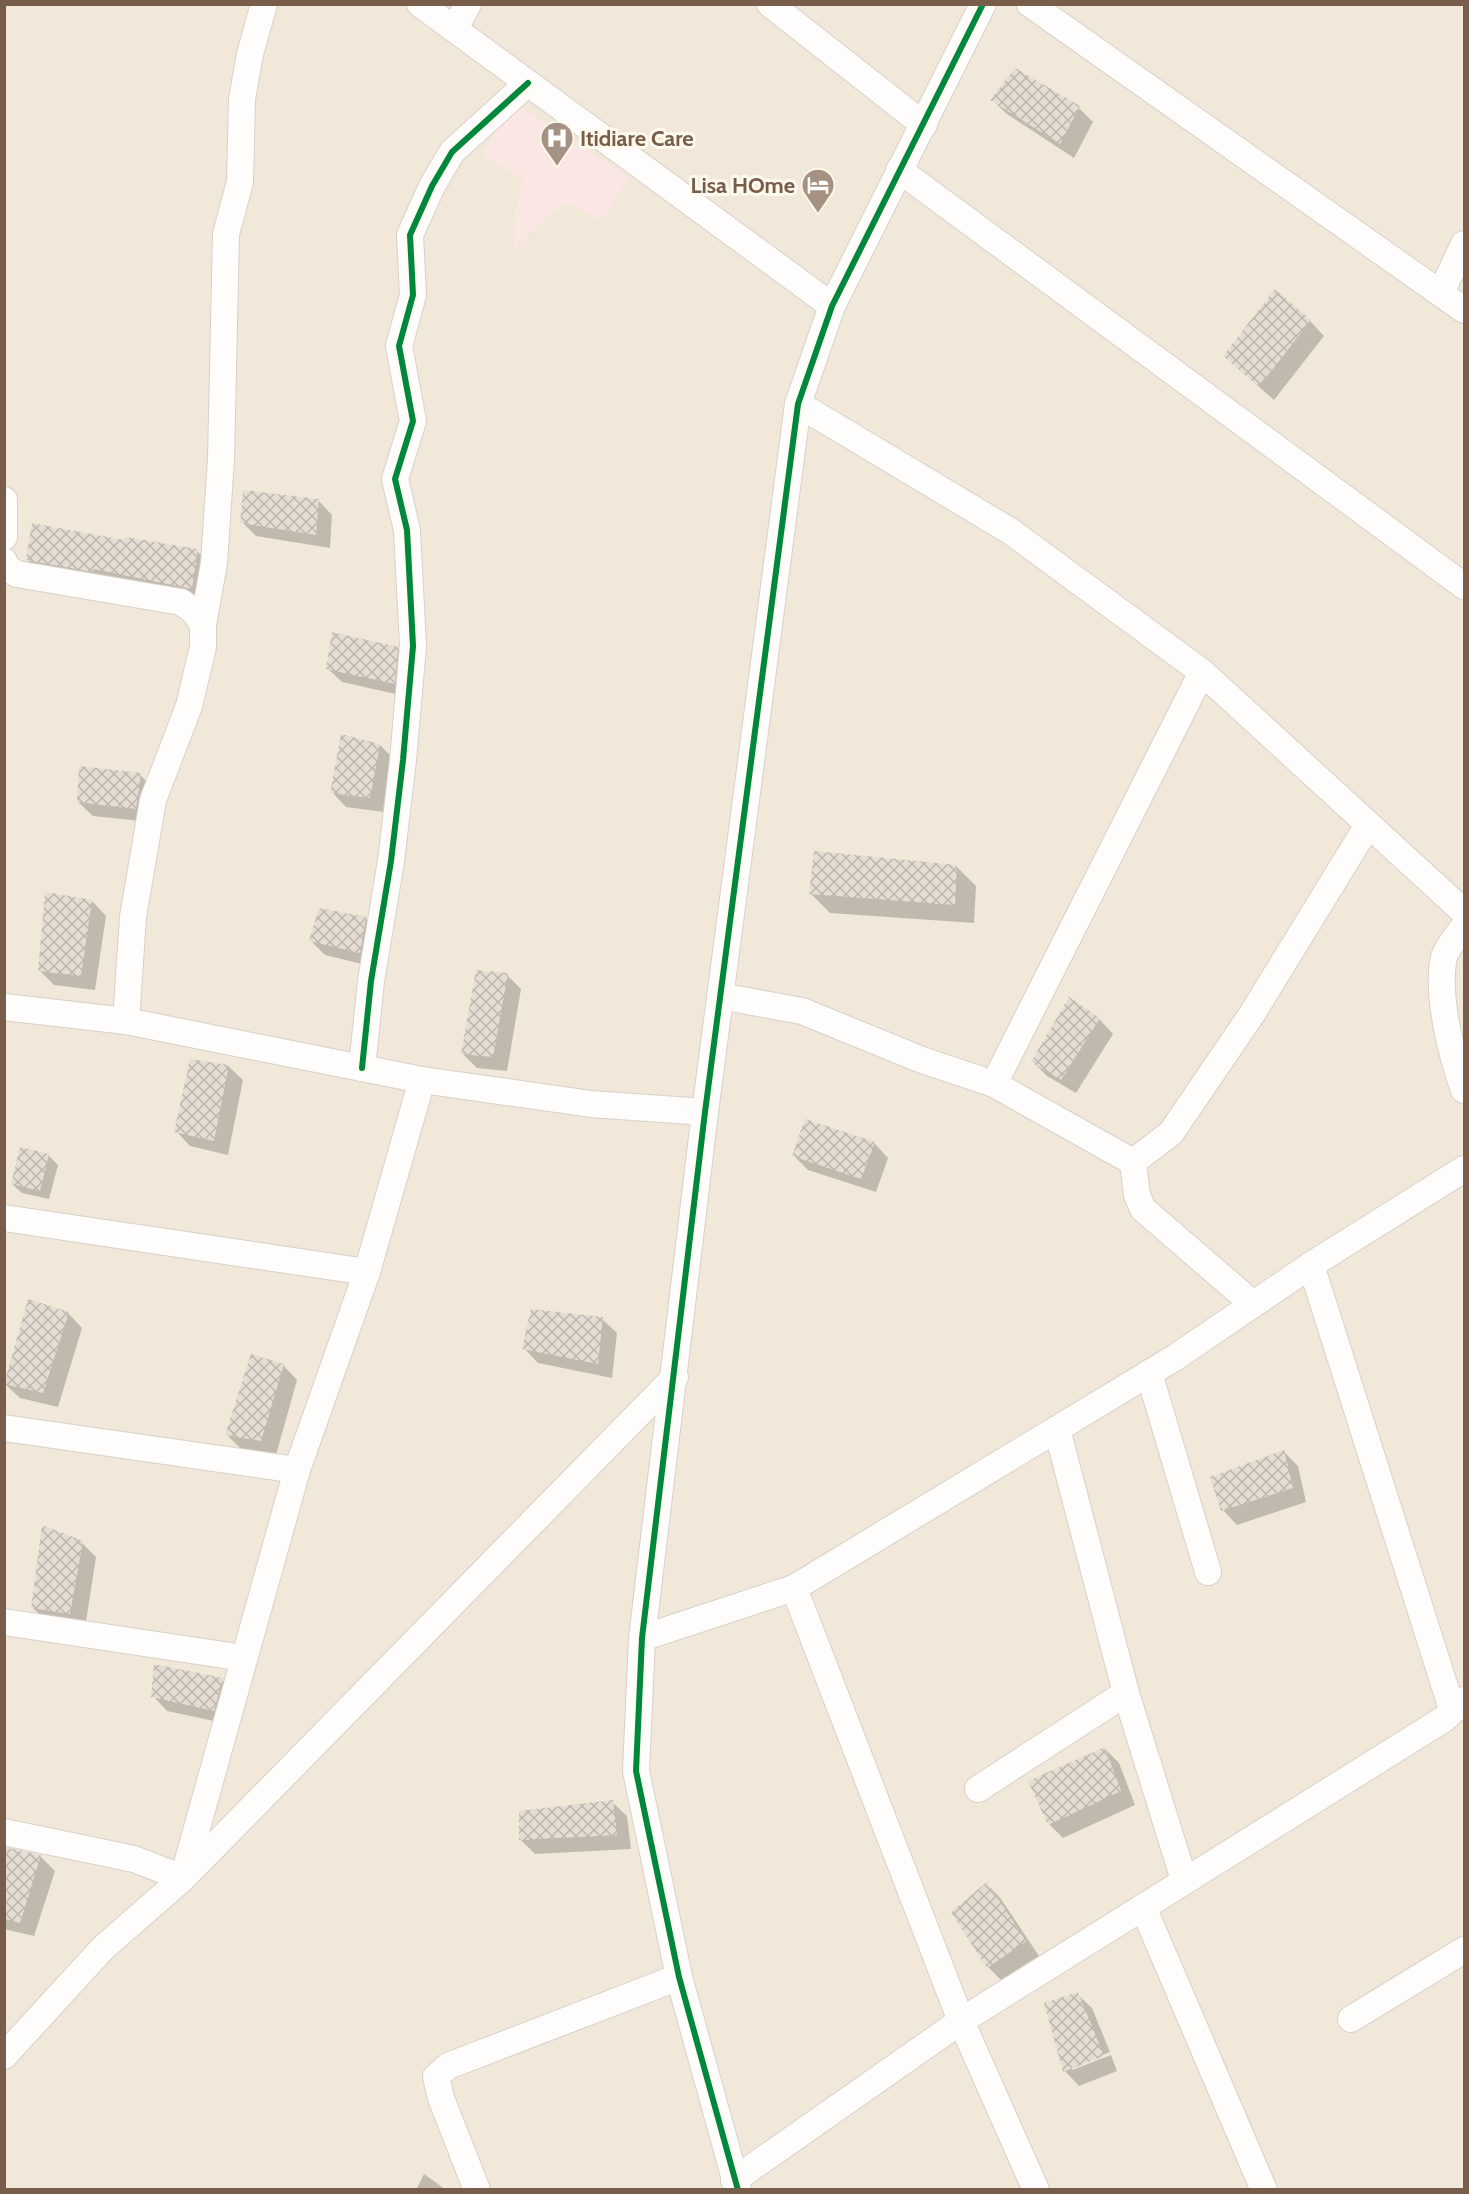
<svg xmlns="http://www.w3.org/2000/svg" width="1469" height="2194" font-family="Cabin,sans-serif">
<defs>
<pattern id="building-cross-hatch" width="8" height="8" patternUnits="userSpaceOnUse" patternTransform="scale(1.5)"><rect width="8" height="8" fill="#e5ddd3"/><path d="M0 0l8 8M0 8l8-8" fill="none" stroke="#beb6ad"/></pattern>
</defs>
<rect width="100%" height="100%" fill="#f8f4ec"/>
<rect fill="#f1e8d9" x="5" y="5" width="1459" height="2184"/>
<path fill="#fae6e3" d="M512 102 629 177 602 221 567 203 538 224 514 251 515 211 523 179 483 156Z"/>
<g fill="#0003">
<path d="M992 100 1079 108 1093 122 1074 158 1007 114Z"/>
<path d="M1310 321 1324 336 1274 400 1240 370Z"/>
<path d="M318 500 332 515 330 548 256 536 242 522Z"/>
<path d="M126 542 197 551 211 565 206 603 42 574 27 559Z"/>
<path d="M397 648 412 663 409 697 342 682 327 668Z"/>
<path d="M380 745 394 759 384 812 346 807 332 792Z"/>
<path d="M140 775 154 789 150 822 93 816 78 802Z"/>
<path d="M957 867 976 886 974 923 830 913 810 893Z"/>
<path d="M92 901 106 916 95 990 54 985 39 970Z"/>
<path d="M366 919 380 933 374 967 325 955 311 941Z"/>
<path d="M507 975 521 989 507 1071 477 1068 463 1054Z"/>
<path d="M1099 1019 1113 1034 1076 1093 1047 1076 1033 1062Z"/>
<path d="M228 1066 243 1080 228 1155 190 1146 176 1131Z"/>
<path d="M874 1143 888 1158 876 1192 808 1170 793 1155Z"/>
<path d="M22 1149 49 1156 58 1165 49 1199 22 1193 12 1184Z"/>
<path d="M68 1313 82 1328 58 1407 20 1398 5 1384Z"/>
<path d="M602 1319 617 1333 612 1378 538 1363 524 1348Z"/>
<path d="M283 1365 297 1380 276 1455 241 1449 227 1435Z"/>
<path d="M1284 1452 1298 1466 1306 1502 1237 1525 1223 1510Z"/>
<path d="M82 1543 96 1557 85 1628 47 1622 33 1608Z"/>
<path d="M222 1680 237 1694 228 1724 167 1711 153 1696Z"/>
<path d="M1105 1749 1119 1763 1135 1805 1063 1838 1049 1824Z"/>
<path d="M612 1802 627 1816 631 1849 535 1854 520 1839Z"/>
<path d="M4 1849 40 1856 55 1871 34 1936 4 1929Z"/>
<path d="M987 1884 1001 1899 1039 1956 1002 1981 988 1967Z"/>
<path d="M1077 1994 1092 2008 1110 2052 1072 2067V2070L1111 2055 1117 2071 1079 2086 1065 2071 1046 2004Z"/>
<path d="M424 2174 446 2190H416Z"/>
</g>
<g fill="url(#building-cross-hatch)">
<path d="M1015 68 1080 106 1060 144 990 100Z"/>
<path d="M1275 289 1311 320 1259 387 1223 356Z"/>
<path d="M243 490 319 499 316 535 240 523Z"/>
<path d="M32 523 124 540 125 537 198 549 192 589 93 569V572L26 560Z"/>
<path d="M332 632 398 647 395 684 326 669Z"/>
<path d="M341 734 380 744 370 798 330 793Z"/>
<path d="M79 766 141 773 136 809 77 802Z"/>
<path d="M814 851 957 865 955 905 809 894Z"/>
<path d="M45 892 92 900 81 976 38 971Z"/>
<path d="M319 908 366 917 360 953 309 941Z"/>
<path d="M476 970 508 973 493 1057 461 1054Z"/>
<path d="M1069 997 1100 1018 1061 1080 1031 1062Z"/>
<path d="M190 1059 229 1065 214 1141 174 1132Z"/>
<path d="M805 1119 875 1142 861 1179 792 1156Z"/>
<path d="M20 1147 49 1154 40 1191 11 1184Z"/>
<path d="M28 1299 69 1312 43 1393 4 1384Z"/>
<path d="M531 1309 603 1317 598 1364 522 1349Z"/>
<path d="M251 1354 284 1364 261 1441 225 1435Z"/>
<path d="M1284 1450 1293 1488 1221 1511 1210 1477Z"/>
<path d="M42 1525 83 1541 70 1614 31 1608Z"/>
<path d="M154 1664 223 1678 214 1711 151 1697Z"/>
<path d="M1105 1747 1121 1791 1048 1825 1028 1781Z"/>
<path d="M613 1800 617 1835 519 1840V1811Z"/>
<path d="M4 1847 41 1855 20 1923 4 1919Z"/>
<path d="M987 1882 1026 1941 987 1968 951 1912Z"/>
<path d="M1078 1992 1104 2056 1063 2072 1044 2003Z"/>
</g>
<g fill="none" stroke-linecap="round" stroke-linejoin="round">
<g stroke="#d7d1ca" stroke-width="28">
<g id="minor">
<path d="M420 4 832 306"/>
<path d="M770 4 924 125"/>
<path d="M1030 4 1464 310"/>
<path d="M455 28 468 4"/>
<path d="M899 170 1464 586"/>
<path d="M1441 293 1464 244"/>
<path d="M798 404 1010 531 1202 672 1464 912"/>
<path d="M4 500V537"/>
<path d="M4 561 7 568 17 574 181 602 194 611 203 625V647L189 706 153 800 133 917 126 1021"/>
<path d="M203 625 214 563 221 459 226 234 240 182 242 99 250 54 264 4"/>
<path d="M1464 926C1458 935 1447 947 1444 957 1436 994 1451 1054 1464 1090"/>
<path d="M720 996 802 1011 922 1060 994 1084 1133 1162"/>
<path d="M4 1007 126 1021 422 1080 591 1104 705 1112"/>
<path d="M362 1068 371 981 391 861 403 760 413 646 407 530 395 479 413 421 399 346 413 295 410 235 432 186 452 152 528 83"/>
<path d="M994 1084 1202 672"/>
<path d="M1133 1162 1171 1133 1252 1014 1368 825"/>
<path d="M1133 1162 1137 1195 1143 1209 1253 1304"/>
<path d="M4 1218 367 1272"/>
<path d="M1311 1265 1452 1709"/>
<path d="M1149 1373 1208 1572"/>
<path d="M4 1428 297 1470"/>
<path d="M1057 1429 1126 1693 1184 1880"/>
<path d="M794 1588 961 2021 1036 2190"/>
<path d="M4 1622 244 1658"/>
<path d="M642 1638 794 1588 1176 1357 1311 1265 1464 1169"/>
<path d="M978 1789 1126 1693"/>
<path d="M4 1832 134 1859 183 1878 297 1470 367 1272 422 1080"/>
<path d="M1143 1907 1264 2190"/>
<path d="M1351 2019 1464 1950"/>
<path d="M4 2056 103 1948 183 1878 675 1377"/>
<path d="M734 2180 961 2021 1444 1719 1464 1700"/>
<path d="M477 2190 441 2098 436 2077 448 2066 679 1977"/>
<path d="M738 2190 679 1977 636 1771 642 1638 705 1112 798 404 832 306 983 4"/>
</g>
</g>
<use href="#minor" stroke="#fefdfc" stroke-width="26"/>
<g stroke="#fffaee" stroke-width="10">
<g id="cycleway">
<path d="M362 1068 371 981 391 861 403 760 413 646 407 530 395 479 413 421 399 346 413 295 410 235 432 186 452 152 528 83"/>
<path d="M738 2190 679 1977 636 1771 642 1638 705 1112 798 404 832 306 983 4"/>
</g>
</g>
<use href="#cycleway" stroke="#00873e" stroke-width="6"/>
</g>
<defs>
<g id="hospital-pin" transform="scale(1.725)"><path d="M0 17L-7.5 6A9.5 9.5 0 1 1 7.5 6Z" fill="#a59283" stroke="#fffaee"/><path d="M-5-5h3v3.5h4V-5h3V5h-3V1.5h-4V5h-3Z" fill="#fff"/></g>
<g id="hotel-pin" transform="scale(1.725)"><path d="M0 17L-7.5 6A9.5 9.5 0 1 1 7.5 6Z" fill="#a59283" stroke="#fffaee"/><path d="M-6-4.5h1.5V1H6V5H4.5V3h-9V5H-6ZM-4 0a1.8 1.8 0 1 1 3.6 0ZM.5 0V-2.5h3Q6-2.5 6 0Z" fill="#fff"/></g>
</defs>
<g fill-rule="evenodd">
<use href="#hospital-pin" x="557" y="138"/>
<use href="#hotel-pin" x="818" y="185"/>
</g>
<g text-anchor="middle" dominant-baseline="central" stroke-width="6" stroke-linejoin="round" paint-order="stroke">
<g font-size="22" font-weight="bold" fill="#785e4a" stroke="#fffaee" text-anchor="start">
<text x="580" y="138">Itidiare Care</text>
<text x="795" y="185" text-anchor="end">Lisa HOme</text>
</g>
</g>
<rect width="1469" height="2194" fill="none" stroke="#785e4a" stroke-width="12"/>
</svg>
